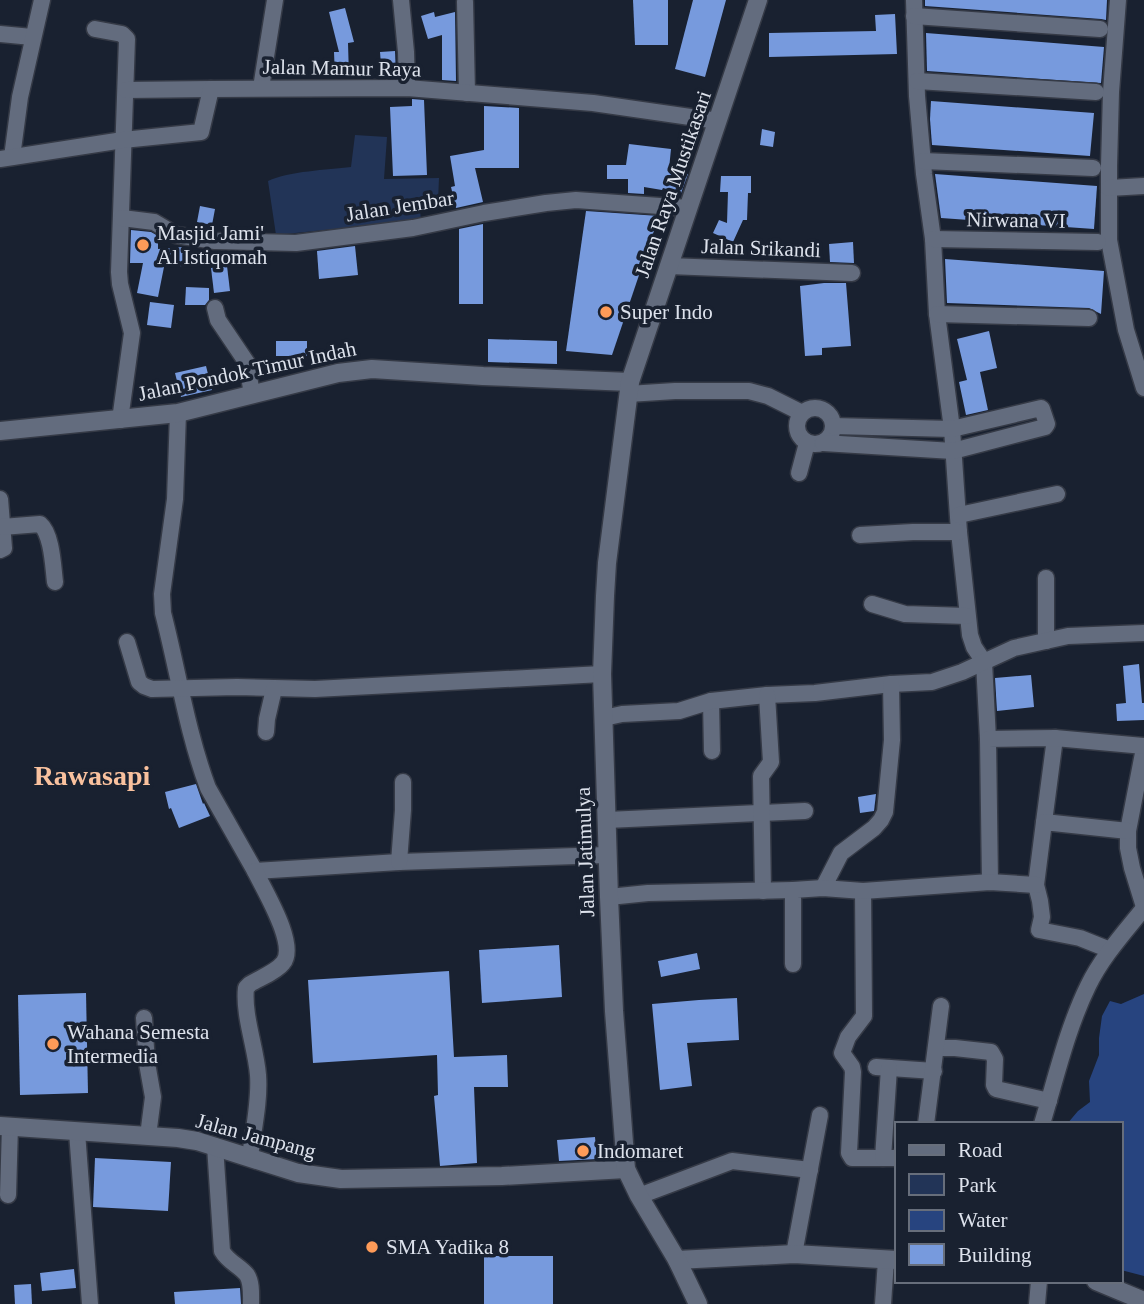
<svg xmlns="http://www.w3.org/2000/svg" width="1144" height="1304" font-family="Georgia,serif">
<rect width="100%" height="100%" fill="#192130"/>
<path fill="#223457" d="M355 135 387 137 384 179 439 178 438 201 420 210 421 220 276 235 268 181C289 171 327 170 351 167Z"/>
<path fill="#27447f" d="M1144 994V1276L1121 1270V1124H1067L1078 1111 1090 1102 1089 1081 1099 1055V1038L1102 1016 1110 1001 1121 1004Z"/>
<g fill="#779add">
<path d="M633 0H668V45H635Z"/>
<path d="M693 0H726L705 77 675 69Z"/>
<path d="M925 0H1107L1106 20 1101 19 925 6Z"/>
<path d="M345 8 354 42 348 43 349 77H335L334 52H339L329 12Z"/>
<path d="M434 12 435 17 455 12 456 81 442 80V35L428 39 421 16Z"/>
<path d="M895 14 897 54 769 57V33L876 31 875 15Z"/>
<path d="M926 33 1104 47 1101 83 927 71Z"/>
<path d="M395 51 396 76 382 77 380 52Z"/>
<path d="M412 99 424 100 427 175 393 176 390 107 412 106Z"/>
<path d="M931 101 1094 113 1090 156 932 145 930 119Z"/>
<path d="M484 106 519 108V168H475L483 202 456 208 451 187 455 186 450 156 484 150Z"/>
<path d="M762 129 775 132 773 147 760 145Z"/>
<path d="M629 144 671 149 669 169 688 174 681 193 663 188 662 190 644 187V194L628 193V179H607V165H626Z"/>
<path d="M935 174 1097 186 1094 229 941 218Z"/>
<path d="M721 176H751V193H748L747 220H743L733 242 713 233 719 220 727 223 728 192H720Z"/>
<path d="M200 206 215 209 212 225 197 222Z"/>
<path d="M586 211 659 216 612 355 566 351Z"/>
<path d="M483 224V304H459V229Z"/>
<path d="M131 230 151 232 158 236V249L183 247 184 266 164 267 158 297 137 293 143 263H130Z"/>
<path d="M853 242 854 263 830 262 829 244Z"/>
<path d="M355 246 358 275 319 279 317 251Z"/>
<path d="M945 259 1104 271 1101 314 1089 308 947 303Z"/>
<path d="M227 266 230 291 214 293 211 268Z"/>
<path d="M824 283H846L851 346 822 348V355L805 356 800 286Z"/>
<path d="M186 287 209 288V300L205 305H185Z"/>
<path d="M150 302 174 305 171 328 147 325Z"/>
<path d="M989 331 997 368 980 372 988 410 966 415 959 382 967 380 957 339Z"/>
<path d="M488 339 557 341V364L488 362Z"/>
<rect x="276" y="341" width="31" height="15"/>
<path d="M206 366 212 390 181 397 175 373Z"/>
<path d="M1139 664 1142 703H1144V720L1117 721 1116 704 1126 703 1123 666Z"/>
<path d="M1031 675 1034 707 997 711 995 678Z"/>
<path d="M196 784 203 804 204 803 210 816 179 828 171 808 169 809 165 792Z"/>
<path d="M876 794 874 811 860 813 858 797Z"/>
<path d="M559 945 562 997 482 1003 479 950Z"/>
<path d="M697 953 700 969 661 977 658 961Z"/>
<path d="M449 971 454 1057 507 1055 508 1087H474L477 1163 440 1166 434 1096 438 1095 437 1055 313 1063 308 980Z"/>
<path d="M86 993 88 1093 20 1095 18 995Z"/>
<path d="M737 998 739 1040 687 1043 692 1086 660 1090 652 1004 699 1000Z"/>
<path d="M595 1137 597 1159 559 1161 557 1140Z"/>
<path d="M95 1158 171 1162 168 1211 93 1207Z"/>
<rect x="484" y="1256" width="69" height="48"/>
<path d="M74 1269 76 1288 42 1291 40 1273Z"/>
<path d="M31 1284 32 1304H15L14 1285Z"/>
<path d="M240 1288 241 1304H175L174 1292Z"/>
</g>
<g fill="none" stroke-linecap="round" stroke-linejoin="round">
<g stroke="#353a46" stroke-width="19">
<g id="street">
<path d="M401 0 406 52 407 88"/>
<path d="M914 0 917 96 924 174 933 239 937 314 952 429 959 532 970 635 974 647 984 662 988 739"/>
<path d="M1118 0 1111 92 1109 166V240L1126 330 1144 388"/>
<path d="M465 2 467 93"/>
<path d="M914 16 1100 29"/>
<path d="M95 29 122 34 127 39 119 272 120 284 132 333 120 420"/>
<path d="M0 34 32 37"/>
<path d="M917 81 1096 92"/>
<path d="M261 88 275 0"/>
<path d="M126 90 211 89"/>
<path d="M12 157 20 97 42 0"/>
<path d="M0 159 123 140 201 132 211 89 407 88 593 103 718 121"/>
<path d="M923 161 1093 168"/>
<path d="M1109 188 1144 186"/>
<path d="M122 218 154 222 176 235 215 241 296 243 413 228 484 213 546 203 576 200 688 208"/>
<path d="M933 239 1098 242"/>
<path d="M669 266 852 273"/>
<path d="M215 308 218 320 247 363 252 395"/>
<path d="M937 314 1089 318"/>
<path d="M628 394 675 391H749L768 396 802 413"/>
<circle cx="815" cy="426" r="18"/>
<path d="M178 413 175 499 162 594 163 613C178 671 187 732 208 788L255 871 399 862 607 855"/>
<path d="M823 443 953 451 1045 427 1047 424 1042 409 1041 408 952 429 833 426"/>
<path d="M799 473 807 443"/>
<path d="M0 499 4 548 0 550"/>
<path d="M959 515 1057 494"/>
<path d="M2 527 40 524C52 534 53 566 55 582"/>
<path d="M860 535 913 532H959"/>
<path d="M1046 578V641"/>
<path d="M872 604 905 614 967 616"/>
<path d="M127 642 139 682 144 686 152 689 237 687 315 689 602 674"/>
<path d="M711 701 712 751"/>
<path d="M604 718 622 714 679 711 711 701 767 695 815 693 891 684 932 682 962 672 1014 648 1068 636 1144 633"/>
<path d="M266 732 267 719 274 689"/>
<path d="M1144 748 1128 831V848L1132 868 1144 907"/>
<path d="M607 820 805 811"/>
<path d="M1044 822 1055 738"/>
<path d="M399 862 403 810V782"/>
<path d="M990 882 988 739 1055 738 1144 746"/>
<path d="M823 888 841 853 874 828 881 820 885 812 892 740 891 684"/>
<path d="M763 891 761 776 771 762 767 695"/>
<path d="M863 891 864 1016 848 1037 842 1053 852 1067 853 1072 849 1153 852 1158H883"/>
<path d="M609 897 648 893 793 890"/>
<path d="M1110 950 1080 938 1039 930 1042 917 1040 901 1036 885 1044 822 1128 831"/>
<path d="M793 964V890L823 888 863 891 990 882 1036 885"/>
<path d="M144 1018 147 1063 153 1097 148 1136"/>
<path d="M936 1048H955L991 1052 995 1059 994 1085 996 1089 1049 1101"/>
<path d="M876 1067 934 1071"/>
<path d="M889 1068 883 1158H897"/>
<path d="M926 1124 941 1006"/>
<path d="M1042 1124C1056 1078 1067 1029 1088 986 1102 957 1124 933 1144 908"/>
<path d="M77 1132 90 1304"/>
<path d="M215 1146 222 1251C228 1262 240 1266 247 1275 252 1283 251 1295 251 1304"/>
<path d="M250 1157C253 1131 260 1102 258 1075 256 1048 243 1015 246 988L250 984C260 978 276 972 283 963 298 945 264 890 255 871"/>
<path d="M8 1195 10 1126"/>
<path d="M639 1196 732 1161 810 1170"/>
<path d="M794 1254 820 1115"/>
<path d="M883 1304 886 1260"/>
<path d="M1037 1304 1039 1281"/>
</g>
</g>
<g stroke="#353a46" stroke-width="21">
<g id="secondary">
<path d="M0 431 178 413 338 373 372 369 483 376 630 382"/>
<path d="M0 1126 178 1138 197 1141 298 1173 341 1179 502 1176 626 1169"/>
<path d="M677 1260 794 1254 897 1260"/>
<path d="M1096 1281 1144 1301"/>
<path d="M698 1304 677 1260 639 1196 626 1169 614 1011 609 897 602 674 605 596 607 563 630 382 758 0"/>
</g>
</g>
<use href="#street" stroke="#636c7e" stroke-width="16"/>
<use href="#secondary" stroke="#636c7e" stroke-width="18"/>
</g>
<g fill="#fe9b58" stroke="#192130" stroke-width="2.5">
<circle cx="143" cy="245" r="7"/>
<circle cx="606" cy="312" r="7"/>
<circle cx="53" cy="1044" r="7"/>
<circle cx="583" cy="1151" r="7"/>
<circle cx="372" cy="1247" r="7"/>
</g>
<g text-anchor="middle" dominant-baseline="central" stroke-width="7" stroke-linejoin="round" paint-order="stroke">
<g font-size="21" fill="#dde2ec" stroke="#192130">
<text transform="translate(342 68) rotate(1)">Jalan Mamur Raya</text>
<text transform="translate(673 184) rotate(-71)">Jalan Raya Mustikasari</text>
<text transform="translate(400 206) rotate(-9)">Jalan Jembar</text>
<text transform="translate(1016 220) rotate(1)">Nirwana VI</text>
<text transform="translate(761 248) rotate(2)">Jalan Srikandi</text>
<text transform="translate(247 371) rotate(-12)">Jalan Pondok Timur Indah</text>
<text transform="translate(585 852) rotate(-92)">Jalan Jatimulya</text>
<text transform="translate(256 1136) rotate(15)">Jalan Jampang</text>
</g>
<g font-size="21" fill="#dde2ec" stroke="#192130" text-anchor="start">
<text x="157" y="233">Masjid Jami'<tspan x="157" dy="24">Al Istiqomah</tspan></text>
<text x="620" y="312">Super Indo</text>
<text x="67" y="1032">Wahana Semesta<tspan x="67" dy="24">Intermedia</tspan></text>
<text x="597" y="1151">Indomaret</text>
<text x="386" y="1247">SMA Yadika 8</text>
</g>
<g font-size="28" font-weight="bold" fill="#f9c19e" stroke="#192130">
<text x="92" y="775">Rawasapi</text>
</g>
</g>
<rect x="895" y="1122" width="228" height="161" fill="#192130" stroke="#676e7b" stroke-width="2"/>
<rect x="909" y="1145" width="35" height="10" fill="#636c7e" stroke="#676e7b" stroke-width="2"/>
<text x="958" y="1157" font-size="21" fill="#dde2ec">Road</text>
<rect x="909" y="1174" width="35" height="21" fill="#223457" stroke="#676e7b" stroke-width="2"/>
<text x="958" y="1192" font-size="21" fill="#dde2ec">Park</text>
<rect x="909" y="1210" width="35" height="21" fill="#27447f" stroke="#676e7b" stroke-width="2"/>
<text x="958" y="1227" font-size="21" fill="#dde2ec">Water</text>
<rect x="909" y="1244" width="35" height="21" fill="#779add" stroke="#676e7b" stroke-width="2"/>
<text x="958" y="1262" font-size="21" fill="#dde2ec">Building</text>
</svg>
